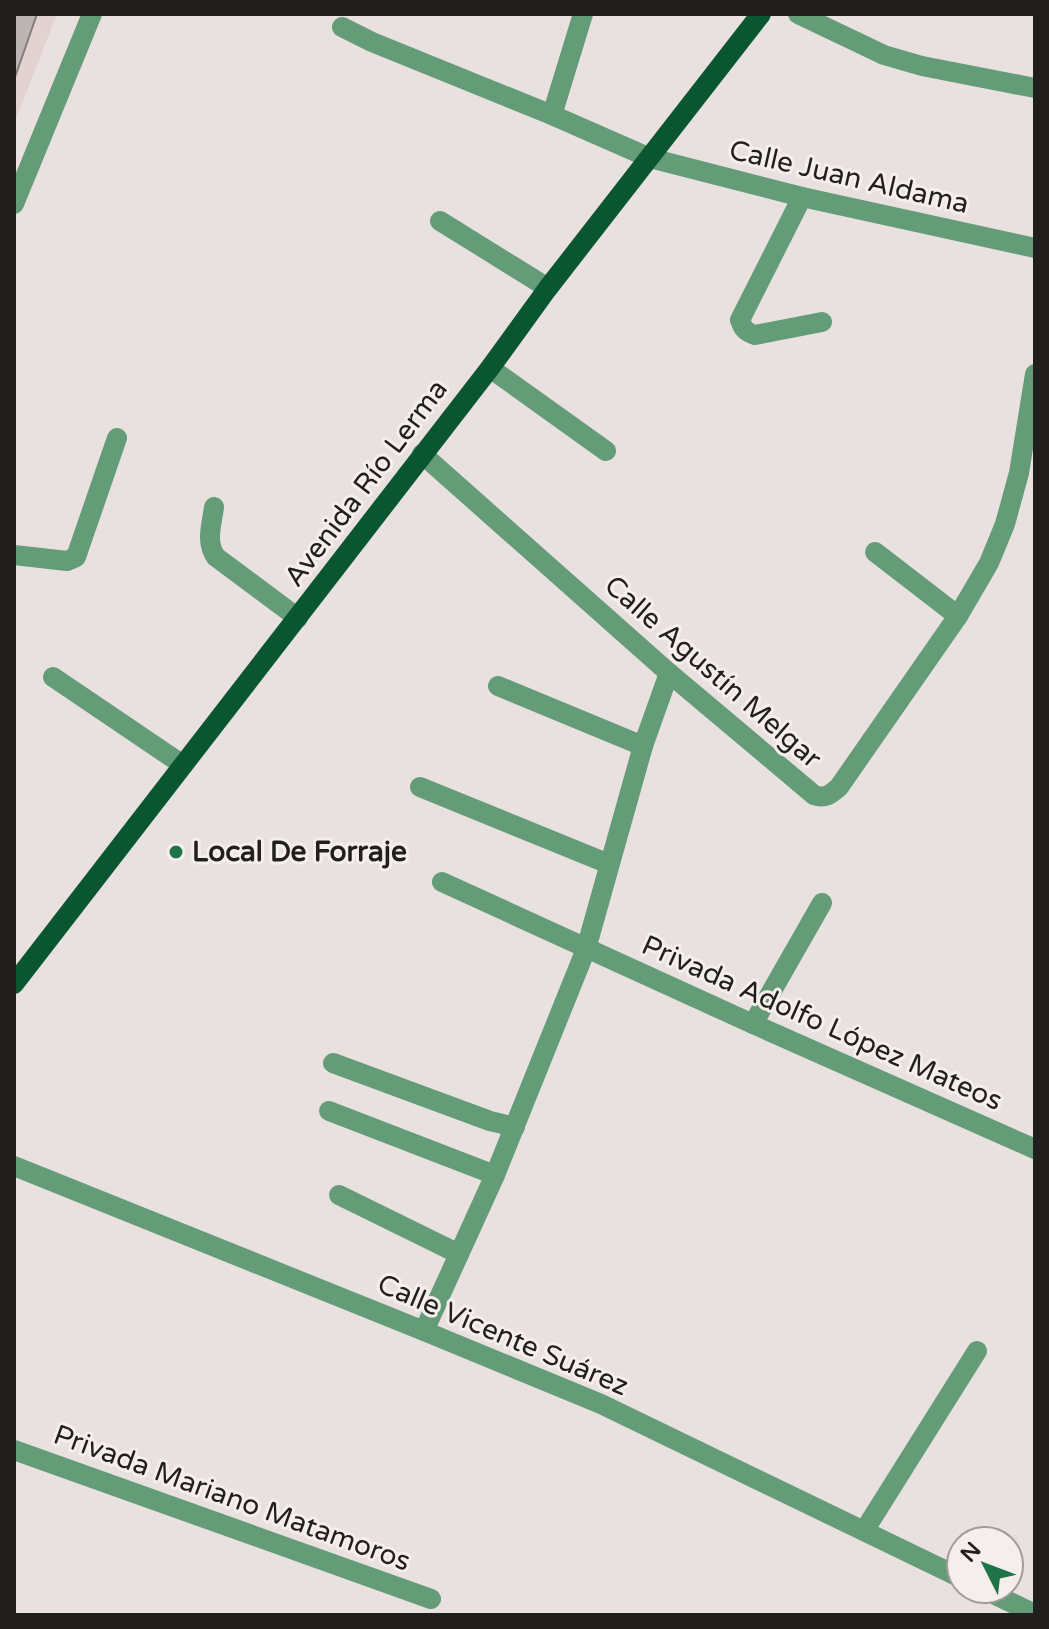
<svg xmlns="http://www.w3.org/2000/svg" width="1049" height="1629" font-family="'Varela Round',sans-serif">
<rect width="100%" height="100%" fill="#e9e1e0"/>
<path fill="#e3d3d0" d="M14 14H57L14 124Z"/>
<path fill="#bcb5b4" stroke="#827c7b" stroke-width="2" d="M14 14H37L14 80Z"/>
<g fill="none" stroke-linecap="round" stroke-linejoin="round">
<g stroke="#639c77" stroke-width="20">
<path d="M798 14 884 55 922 66 1035 88"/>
<path d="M342 27 372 42 552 115 650 158 802 197 1035 248"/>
<path d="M552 115 583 14"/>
<path d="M802 197 740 320C743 329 746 332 755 335L822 322"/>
<path d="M14 204 92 14"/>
<path d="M440 221 548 288"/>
<path d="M490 368 606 451"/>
<path d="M422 454 669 673 814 795C825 799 830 795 839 787L958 616 989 563 1005 524 1019 473 1035 374"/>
<path d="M214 507C212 524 205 542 216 557L298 618"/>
<path d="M875 552 958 616"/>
<path d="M14 555 67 561 76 557 117 438"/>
<path d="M53 677 183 765"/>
<path d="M498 686 643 746"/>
<path d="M420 787 609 864"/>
<path d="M442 882 753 1024 1035 1149"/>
<path d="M753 1024 822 903"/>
<path d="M333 1063 490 1121 515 1127"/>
<path d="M329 1111 495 1175"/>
<path d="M14 1166 424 1331 601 1404 961 1578"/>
<path d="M339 1195 459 1254"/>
<path d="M424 1331 495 1175 586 949 643 746 669 673"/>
<path d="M14 1450 431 1599"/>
<path d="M864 1531 977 1351"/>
<path d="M983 1589 1035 1614"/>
</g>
<path stroke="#0a5631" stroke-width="20" d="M14 984 490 368 548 288 761 14"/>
</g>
<circle fill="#1f7447" stroke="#f6eeed" stroke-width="3" cx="176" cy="852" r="8"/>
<g text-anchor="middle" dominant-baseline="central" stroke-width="6" stroke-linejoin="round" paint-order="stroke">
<g font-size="28" fill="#211f1e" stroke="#f6eeed">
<text transform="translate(849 177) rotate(13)">Calle Juan Aldama</text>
<text transform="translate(366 483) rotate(-53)">Avenida Río Lerma</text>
<text transform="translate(713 672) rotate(41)">Calle Agustín Melgar</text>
<text transform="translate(822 1023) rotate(24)">Privada Adolfo López Mateos</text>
<text transform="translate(503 1335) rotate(23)">Calle Vicente Suárez</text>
<text transform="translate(232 1498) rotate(20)">Privada Mariano Matamoros</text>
</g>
<g font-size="28" font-weight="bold" fill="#211f1e" stroke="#f6eeed" text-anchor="start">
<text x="192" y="852">Local De Forraje</text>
</g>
</g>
<rect width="1049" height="1629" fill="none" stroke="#211f1e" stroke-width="32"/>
<g transform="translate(985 1565) rotate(312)"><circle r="38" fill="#f6eeed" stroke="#a19b9a" stroke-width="2"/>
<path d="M0-6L14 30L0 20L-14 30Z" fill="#1f7447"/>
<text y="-12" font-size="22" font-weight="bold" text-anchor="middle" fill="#211f1e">N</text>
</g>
</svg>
